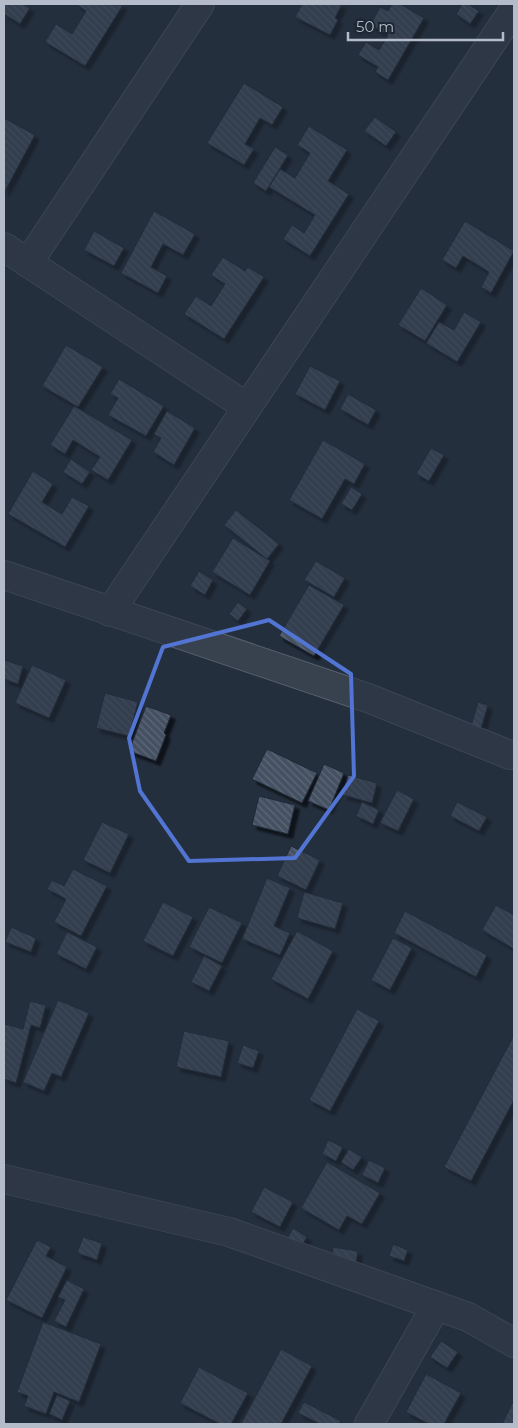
<svg xmlns="http://www.w3.org/2000/svg" width="518" height="1428" font-family="Montserrat,sans-serif">
<defs>
<pattern id="building-back-hatch" width="6" height="6" patternUnits="userSpaceOnUse" patternTransform="scale(1.25)"><rect width="6" height="6" fill="#455162"/><path d="M-1 5l2 2M0 0l6 6M5-1l2 2" fill="none" stroke="#5d6877"/></pattern>
<filter id="shadow"><feDropShadow dx="4.5" dy="4.5" stdDeviation="1" flood-color="#0009"/></filter>
</defs>
<rect width="100%" height="100%" fill="#242f3e"/>
<g fill="url(#building-back-hatch)" stroke="#1f2835" filter="url(#shadow)">
<path d="M4 4H23L30 8 20 24 4 14Z"/>
<path d="M76 4 123 5 85 66 45 42 56 24 72 34 86 11Z"/>
<path d="M302 4H342L335 18 338 20 330 35 295 17Z"/>
<path d="M392 4H400L424 18 388 80 375 72 378 67 358 55 366 42 379 50 388 35 370 25 380 7 388 11Z"/>
<path d="M462 4H468L479 11 470 24 456 14Z"/>
<path d="M244 83 283 107 272 125 260 118 245 144 254 149 244 165 207 143Z"/>
<path d="M375 117 396 132 386 146 364 131Z"/>
<path d="M4 118 35 135 4 193Z"/>
<path d="M309 126 347 150 328 181 349 194 310 256 283 239 292 225 304 233 315 215 269 187 280 169 295 178 310 153 297 145Z"/>
<path d="M275 147 288 155 266 191 253 183Z"/>
<path d="M154 211 195 234 183 255 163 244 151 267 167 276 158 293 121 273Z"/>
<path d="M465 221 514 251 491 293 481 287 489 272 463 256 456 268 442 260Z"/>
<path d="M94 231 124 248 114 266 84 250Z"/>
<path d="M223 257 245 271 248 267 264 277 224 339 184 314 196 296 211 306 225 284 211 275Z"/>
<path d="M421 288 447 305 425 341 398 325Z"/>
<path d="M464 312 481 322 457 362 426 343 439 322 454 330Z"/>
<path d="M66 345 103 367 78 407 42 386Z"/>
<path d="M310 366 340 381 325 410 295 394Z"/>
<path d="M119 379 164 406 146 436 108 415 118 398 110 394Z"/>
<path d="M348 394 376 410 368 425 340 409Z"/>
<path d="M74 406 132 440 108 480 91 470 100 457 73 440 65 454 50 445Z"/>
<path d="M167 411 195 428 174 465 153 452 161 438 154 434Z"/>
<path d="M323 440 365 464 354 484 345 479 322 519 289 500Z"/>
<path d="M431 448 444 455 429 481 416 474Z"/>
<path d="M71 459 90 472 82 484 63 472Z"/>
<path d="M33 471 53 484 42 502 62 514 72 497 89 506 65 547 8 514Z"/>
<path d="M351 487 362 494 352 510 341 504Z"/>
<path d="M236 510 279 544 267 559 224 525Z"/>
<path d="M233 538 270 561 250 595 212 572Z"/>
<path d="M316 561 345 578 334 597 304 580Z"/>
<path d="M199 571 213 580 205 595 190 586Z"/>
<path d="M309 585 344 605 314 656 279 636Z"/>
<path d="M238 602 247 609 238 621 229 614Z"/>
<path d="M4 660 23 666 18 684 4 679Z"/>
<path d="M32 665 66 680 49 718 15 703Z"/>
<path d="M105 693 138 702 129 736 96 728Z"/>
<path d="M478 702 488 705 481 729 471 726Z"/>
<path d="M146 706 171 715 164 733 166 735 156 761 129 751Z"/>
<path d="M267 749 317 773 302 803 252 779Z"/>
<path d="M324 764 344 773 329 810 308 801Z"/>
<path d="M348 775 377 783 372 803 343 795Z"/>
<path d="M397 790 414 799 398 831 380 823Z"/>
<path d="M259 796 295 805 288 834 252 825Z"/>
<path d="M362 802 379 810 373 824 356 816Z"/>
<path d="M457 802 487 817 479 831 450 816Z"/>
<path d="M102 822 129 834 110 873 83 860Z"/>
<path d="M291 846 320 860 306 890 277 876Z"/>
<path d="M73 869 107 886 81 936 54 922 66 899 47 889 52 880 64 886Z"/>
<path d="M267 878 290 888 274 926 290 933 280 955 242 939Z"/>
<path d="M304 892 343 903 335 929 297 918Z"/>
<path d="M163 902 193 917 173 956 143 941Z"/>
<path d="M496 905 514 915V949L482 930Z"/>
<path d="M209 907 242 923 222 963 189 947Z"/>
<path d="M405 911 487 955 476 977 394 933Z"/>
<path d="M11 927 36 938 31 952 5 942Z"/>
<path d="M297 931 333 951 308 999 271 979Z"/>
<path d="M67 932 97 947 86 969 56 954Z"/>
<path d="M393 938 412 948 390 990 371 980Z"/>
<path d="M204 956 222 966 209 991 191 982Z"/>
<path d="M58 1000 89 1013 61 1077 52 1073 44 1091 23 1082Z"/>
<path d="M30 1001 46 1005 40 1028 31 1025 16 1083 4 1079V1028L5 1024 23 1029Z"/>
<path d="M357 1009 379 1021 330 1111 309 1100Z"/>
<path d="M184 1031 229 1041 221 1077 176 1067Z"/>
<path d="M514 1035V1100L471 1181 444 1167Z"/>
<path d="M243 1045 259 1051 253 1068 237 1063Z"/>
<path d="M328 1140 343 1147 336 1161 322 1154Z"/>
<path d="M349 1149 362 1157 353 1170 341 1162Z"/>
<path d="M369 1160 385 1168 378 1183 362 1175Z"/>
<path d="M327 1162 380 1193 362 1224 347 1216 339 1230 301 1208Z"/>
<path d="M264 1187 293 1202 280 1227 251 1212Z"/>
<path d="M293 1228 307 1237 298 1252 284 1244Z"/>
<path d="M83 1237 102 1243 97 1260 77 1253Z"/>
<path d="M37 1240 51 1247 46 1256 67 1267 42 1318 6 1300Z"/>
<path d="M393 1244 408 1250 404 1261 389 1256Z"/>
<path d="M333 1247 358 1251 355 1269 330 1266Z"/>
<path d="M67 1280 84 1289 66 1327 54 1321 65 1300 58 1297Z"/>
<path d="M43 1322 101 1344 79 1402 54 1392 46 1414 24 1406 28 1396 17 1392Z"/>
<path d="M441 1341 458 1352 447 1368 430 1357Z"/>
<path d="M281 1349 312 1366 281 1424H241Z"/>
<path d="M199 1367 248 1393 231 1424H220L180 1403Z"/>
<path d="M426 1374 461 1393 444 1424H429L406 1412Z"/>
<path d="M57 1395 70 1401 62 1420 49 1414Z"/>
<path d="M514 1400V1424H502Z"/>
<path d="M304 1402 341 1421 339 1424H320L298 1413Z"/>
</g>
<g fill="none" stroke-linecap="round" stroke-linejoin="round">
<g stroke="#565f6c" stroke-width="30">
<g id="minor">
<path d="M4 247 247 407"/>
<path d="M28 263 200 4"/>
<path d="M4 575 368 698 510 755H514"/>
<path d="M110 612 514 9"/>
<path d="M4 1179 229 1232 468 1317 514 1343"/>
<path d="M369 1424 436 1306"/>
</g>
</g>
<use href="#minor" stroke="#38414e" stroke-width="28"/>
</g>
<path d="M0 0H518V1428H0ZM269 620 351 674 354 776 295 858 189 861 140 791 129 738 163 647Z" fill="#242f3e" fill-opacity=".55" fill-rule="evenodd"/>
<path fill="none" stroke="#5274d3" stroke-width="4" stroke-linejoin="round" d="M269 620 351 674 354 776 295 858 189 861 140 791 129 738 163 647Z"/>
<rect width="518" height="1428" fill="none" stroke="#b4bcc9" stroke-width="10"/>
<path d="M348 32v8h155v-8" fill="none" stroke="#b4bcc9" stroke-width="2.5"/>
<text x="356" y="32" font-size="15" fill="#b4bcc9" stroke="#1d2633" stroke-width="4" paint-order="stroke">50 m</text>
</svg>
